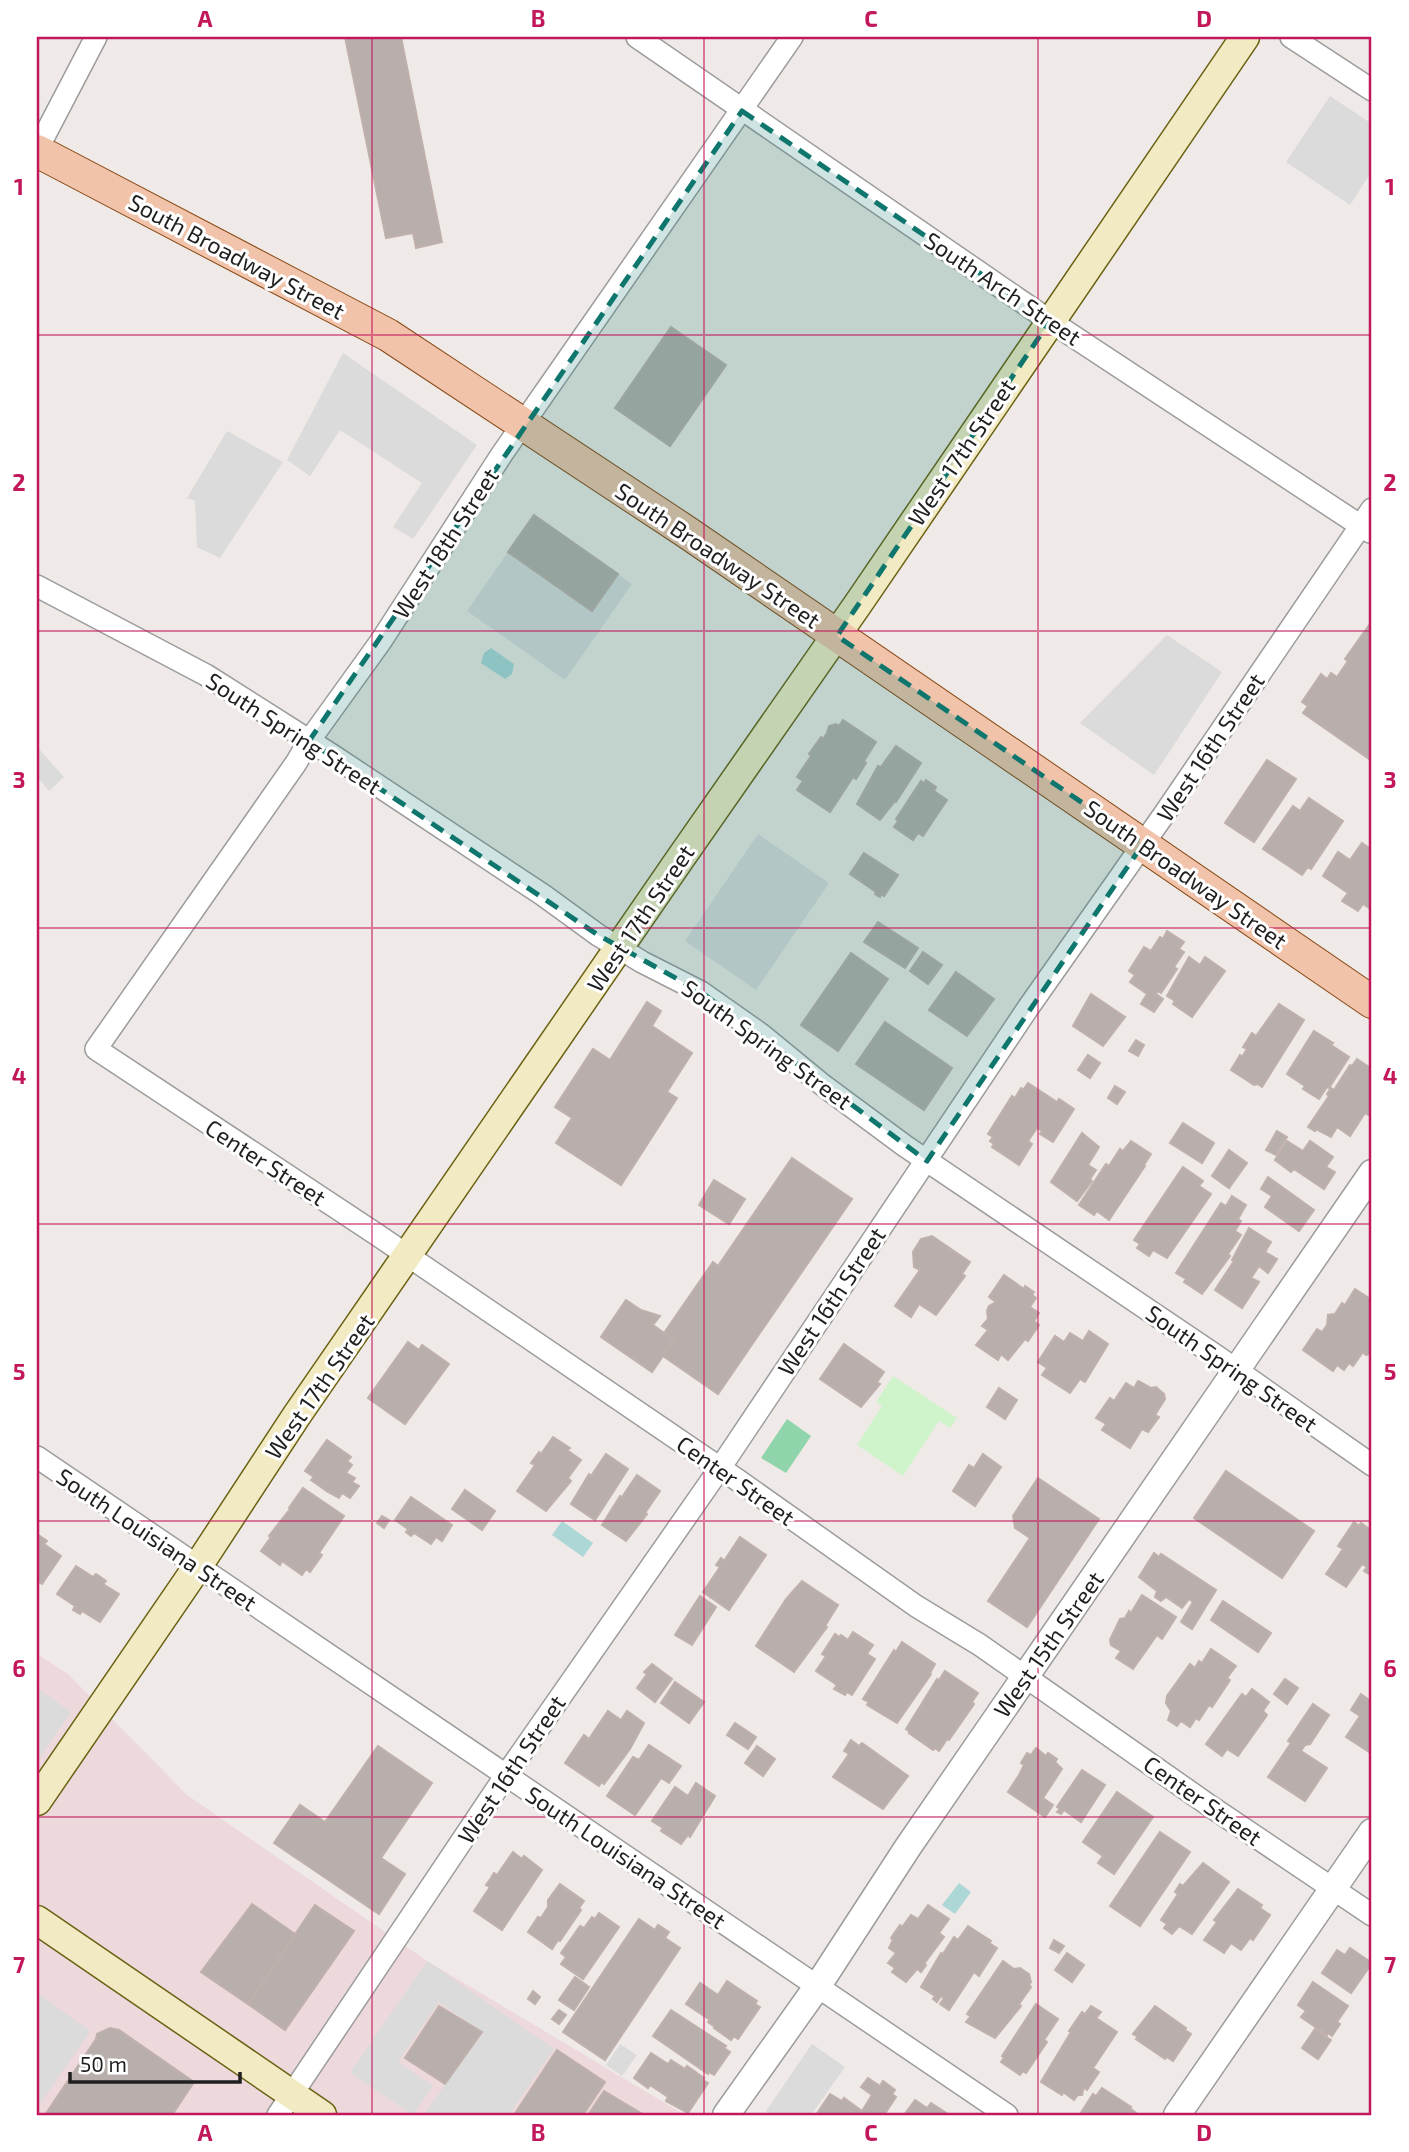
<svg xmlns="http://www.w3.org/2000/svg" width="1409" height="2152" font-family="'Exo 2',sans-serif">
<rect width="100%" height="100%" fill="#efeae7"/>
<path fill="#edd8dc" d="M37 1654 68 1674 187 1795 427 1961 685 2115H37Z"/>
<path fill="#cff3ca" d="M893 1376 957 1418 950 1428 939 1421 903 1476 857 1445 882 1406 876 1402Z"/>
<path fill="#8fd4ab" d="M787 1419 811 1436 786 1473 761 1458Z"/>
<g fill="#dbdbdb">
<path d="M1330 96 1372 124V171L1350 205 1286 162Z"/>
<path d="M343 353 477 445 413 539 393 527 422 483 340 430 310 476 287 460Z"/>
<path d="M227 431 283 462 220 558 197 547 195 501 187 498Z"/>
<path d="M508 552 592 611 618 574 632 584 565 680 467 611Z"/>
<path d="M1167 635 1222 672 1154 775 1080 723Z"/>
<path d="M37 747 64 777 49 791 37 777Z"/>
<path d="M758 834 829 883 756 990 685 941Z"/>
<path d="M37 1688 71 1712 37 1761Z"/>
<path d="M427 1961 554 2049 509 2115H424L482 2032 439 2002 398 2062 433 2086 413 2115 350 2073Z"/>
<path d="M37 1993 90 2031 37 2108Z"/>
<path d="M620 2044 637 2055 622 2076 606 2065Z"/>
<path d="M812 2044 845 2067 811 2115H772L766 2111Z"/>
</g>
<g fill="#add6d7">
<path d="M491 648 514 664 512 674 505 679 481 663 484 653Z"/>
<path d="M562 1521 593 1543 583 1557 552 1535Z"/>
<path d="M959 1883 971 1892 955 1914 942 1905Z"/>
</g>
<g fill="#b8afad" stroke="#bfb0ab" stroke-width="2">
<path d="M345 37H401L442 242 416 248 413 233 386 238Z"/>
<path d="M671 327 726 365 670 446 615 408Z"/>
<path d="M534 515 618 574 592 611 508 552Z"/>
<path d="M1372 621V687L1368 694 1372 697V761L1303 713 1308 706 1302 702 1321 674 1327 679 1331 673 1337 677 1348 661 1345 659Z"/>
<path d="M843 720 876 742 864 761 866 763 856 779 853 777 830 812 797 790 803 781 797 777 811 756 809 754 821 737 823 739 827 733 829 726 836 724 839 726Z"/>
<path d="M896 746 921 763 896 802 895 801 880 820 857 804 878 766 881 767Z"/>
<path d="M1267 760 1296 779 1254 842 1225 823Z"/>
<path d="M926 780 936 787 934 791 947 800 923 836 918 833 913 840 894 827 898 821 896 819 921 781 924 783Z"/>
<path d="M1309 798 1343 821 1311 869 1308 867 1302 875 1263 849 1293 806 1300 811Z"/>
<path d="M1362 843 1372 850V910L1363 904 1358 911 1342 901 1348 893 1323 876 1338 852 1350 860Z"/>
<path d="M864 853 898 875 884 896 881 894 880 897 875 894 876 892 850 874Z"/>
<path d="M878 922 918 948 905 968 864 942Z"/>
<path d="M1167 931 1184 942 1179 949 1184 952 1174 967 1177 969 1161 993 1158 991 1156 994 1163 999 1154 1012 1141 1004 1147 994 1130 982 1135 975 1129 971 1144 947 1151 951 1160 937 1163 939Z"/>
<path d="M923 952 942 965 928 984 910 971Z"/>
<path d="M851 953 888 979 838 1051 801 1025Z"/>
<path d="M1189 957 1200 965 1205 957 1225 971 1192 1017 1173 1004 1175 1001 1167 996Z"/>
<path d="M956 972 994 999 967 1036 929 1010Z"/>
<path d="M1091 994 1125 1017 1103 1046 1073 1026Z"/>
<path d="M647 1002 661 1011 652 1026 692 1053 667 1092 677 1098 621 1185 556 1143 572 1118 555 1107 593 1049 610 1060Z"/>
<path d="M1279 1004 1304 1020 1262 1087 1258 1084 1254 1085 1231 1070 1240 1055 1242 1057 1247 1049 1243 1047 1252 1033 1256 1036Z"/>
<path d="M885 1022 952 1068 924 1110 856 1064Z"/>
<path d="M1314 1031 1333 1043 1331 1045 1349 1057 1329 1088 1327 1087 1319 1099 1303 1089 1305 1086 1287 1074Z"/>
<path d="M1136 1040 1144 1045 1138 1056 1129 1051Z"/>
<path d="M1088 1055 1100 1063 1090 1078 1078 1070Z"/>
<path d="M1357 1059 1372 1069V1113L1370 1116 1365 1113 1350 1136 1337 1127 1331 1137 1316 1129 1315 1131 1308 1127 1329 1096 1327 1094 1331 1088 1334 1090 1350 1065 1352 1066Z"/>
<path d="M1028 1083 1057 1102 1059 1099 1074 1109 1053 1142 1040 1134 1042 1131 1037 1128 1028 1141 1032 1144 1019 1165 992 1147 994 1144 990 1141 993 1137 988 1134 1012 1096 1015 1098 1021 1088 1023 1090Z"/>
<path d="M1115 1086 1125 1092 1117 1104 1108 1098Z"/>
<path d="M1183 1123 1214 1143 1202 1163 1170 1143Z"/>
<path d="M1277 1131 1287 1137 1276 1155 1266 1150Z"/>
<path d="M1082 1133 1099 1147 1088 1165 1096 1170 1090 1179 1092 1181 1077 1201 1051 1182Z"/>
<path d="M1131 1141 1151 1154 1144 1165 1145 1166 1109 1220 1097 1211 1094 1215 1079 1205 1106 1164 1109 1166 1120 1149 1123 1151Z"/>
<path d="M1287 1141 1303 1151 1310 1141 1333 1157 1326 1167 1335 1172 1324 1189 1294 1169 1291 1172 1275 1160Z"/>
<path d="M1229 1150 1247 1163 1229 1188 1212 1176Z"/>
<path d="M792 1158 852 1199 718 1394 663 1356 674 1340 664 1333 713 1262 718 1266Z"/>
<path d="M1183 1167 1203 1181 1199 1186 1211 1194 1167 1258 1153 1250 1149 1256 1137 1248 1140 1244 1134 1240Z"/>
<path d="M1268 1177 1314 1210 1299 1231 1265 1207 1272 1196 1261 1189Z"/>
<path d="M714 1180 745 1199 729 1224 699 1205Z"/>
<path d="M1232 1196 1246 1205 1238 1219 1241 1221 1235 1231 1241 1235 1228 1254 1230 1256 1202 1294 1184 1282 1186 1279 1176 1273 1221 1203 1226 1206Z"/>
<path d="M1249 1228 1271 1242 1265 1252 1277 1259 1268 1273 1259 1266 1251 1278 1259 1282 1242 1308 1215 1290 1234 1261 1232 1260Z"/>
<path d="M932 1236 970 1262 962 1274 965 1276 936 1315 919 1304 911 1317 895 1306 920 1270 914 1267 913 1252 921 1239Z"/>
<path d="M1004 1275 1024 1289 1025 1286 1034 1292 1032 1295 1036 1298 1030 1307 1039 1313 1034 1321 1039 1325 1028 1341 1025 1339 1008 1360 1001 1354 998 1360 976 1345 988 1330 982 1326 988 1319 987 1311 989 1306 996 1302 989 1297Z"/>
<path d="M1355 1289 1372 1300V1353L1366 1355 1363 1352 1353 1366 1349 1363 1344 1370 1337 1365 1333 1371 1303 1350 1317 1329 1322 1332 1327 1325 1328 1315 1335 1314 1342 1303 1345 1305Z"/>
<path d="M626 1300 641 1310 660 1316 653 1325 674 1340 652 1372 601 1337Z"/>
<path d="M1089 1331 1108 1344 1085 1382 1080 1379 1070 1393 1042 1375 1047 1368 1038 1362 1055 1336 1064 1342 1070 1333 1083 1341Z"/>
<path d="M408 1342 419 1350 422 1345 449 1364 405 1424 368 1398Z"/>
<path d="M844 1344 884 1372 877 1382 880 1384 861 1407 820 1379Z"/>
<path d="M1138 1381 1151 1388 1156 1387 1164 1394 1165 1399 1155 1415 1159 1417 1148 1432 1142 1429 1130 1448 1102 1430 1106 1424 1096 1418 1110 1398 1114 1401 1126 1383 1134 1388Z"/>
<path d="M999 1388 1017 1400 1005 1419 987 1407Z"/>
<path d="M553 1437 570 1448 567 1450 581 1460 568 1478 571 1481 546 1511 517 1491 535 1465 531 1463 539 1452 541 1454Z"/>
<path d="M327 1440 351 1457 347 1461 352 1465 346 1473 355 1478 352 1482 359 1486 350 1498 342 1493 339 1498 328 1492 311 1480 314 1477 305 1471Z"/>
<path d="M606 1454 628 1469 595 1520 571 1504 589 1474 591 1476Z"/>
<path d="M983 1454 1001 1467 975 1506 953 1491 969 1465 974 1468Z"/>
<path d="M1226 1471 1314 1531 1282 1578 1194 1518Z"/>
<path d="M637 1475 660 1491 645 1513 647 1514 626 1541 602 1525 620 1496 622 1497Z"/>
<path d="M1038 1478 1099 1519 1027 1627 988 1601 1030 1538 1015 1528 1013 1516Z"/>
<path d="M303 1488 344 1516 319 1553 322 1555 310 1572 306 1569 302 1575 282 1561 280 1565 261 1551 271 1537 269 1536 290 1509 289 1508Z"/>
<path d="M465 1490 495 1511 482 1530 452 1509Z"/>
<path d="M411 1497 452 1525 442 1541 436 1537 431 1544 414 1533 411 1536 406 1532 408 1529 395 1520Z"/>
<path d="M382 1516 389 1520 384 1528 377 1523Z"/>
<path d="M1354 1522 1359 1526 1361 1523 1372 1531V1576L1364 1571 1367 1567 1362 1564 1346 1587 1326 1574 1343 1549 1338 1546Z"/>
<path d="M37 1534 47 1541 44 1544 61 1556 42 1584 37 1581Z"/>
<path d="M740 1537 766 1555 729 1610 703 1592 720 1567 716 1565 721 1558 724 1561Z"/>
<path d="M1154 1553 1159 1557 1161 1554 1216 1590 1192 1629 1181 1622 1193 1602 1189 1599 1182 1608 1166 1597 1161 1601 1155 1597 1157 1591 1139 1577Z"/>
<path d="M76 1566 93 1577 96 1574 106 1581 103 1584 119 1594 100 1622 82 1611 80 1614 73 1610 75 1606 57 1594Z"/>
<path d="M802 1581 838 1605 825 1626 827 1627 794 1672 756 1646 786 1599Z"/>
<path d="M1142 1595 1176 1617 1162 1639 1157 1635 1133 1669 1116 1658 1121 1651 1111 1645 1110 1640 1120 1619 1125 1618 1129 1611 1131 1613Z"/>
<path d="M700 1596 716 1607 692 1645 675 1635Z"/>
<path d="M1223 1601 1271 1633 1258 1652 1211 1620Z"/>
<path d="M853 1632 873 1645 867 1654 875 1659 852 1695 847 1692 845 1695 834 1689 837 1685 816 1671 826 1656 822 1654 835 1634 839 1637 841 1635 848 1640Z"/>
<path d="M902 1642 935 1664 930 1673 931 1674 897 1723 867 1705 869 1702 863 1699 894 1650 896 1652Z"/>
<path d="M1211 1649 1236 1666 1227 1678 1230 1680 1212 1707 1209 1705 1199 1720 1196 1718 1190 1727 1181 1721 1177 1726 1168 1720 1171 1711 1166 1703 1167 1696 1190 1664 1195 1668 1199 1661 1202 1663Z"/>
<path d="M652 1664 672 1679 655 1702 637 1688 647 1674 644 1672Z"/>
<path d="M945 1671 978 1693 972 1702 974 1704 949 1740 947 1739 939 1751 935 1748 933 1750 909 1733 910 1732 906 1729 937 1679 939 1680Z"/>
<path d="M1285 1679 1298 1688 1287 1704 1274 1694Z"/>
<path d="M675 1682 704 1702 689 1723 661 1703Z"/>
<path d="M1252 1689 1269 1702 1263 1711 1267 1715 1238 1756 1227 1749 1222 1756 1206 1744 1242 1694 1246 1697Z"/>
<path d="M1361 1694 1372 1702V1754L1346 1737 1360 1716 1351 1710Z"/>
<path d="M1313 1704 1329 1715 1310 1744 1305 1745 1301 1751 1327 1768 1305 1801 1268 1777 1291 1743 1288 1741Z"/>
<path d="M608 1711 621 1720 627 1711 644 1723 630 1749 604 1784 602 1782 599 1786 565 1763 584 1735 589 1739Z"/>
<path d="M735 1723 756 1737 748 1749 727 1735Z"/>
<path d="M851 1740 859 1746 862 1743 908 1776 883 1809 833 1777 849 1754 844 1751Z"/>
<path d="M649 1745 681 1766 669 1783 661 1778 635 1815 607 1796 633 1757 639 1760Z"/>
<path d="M378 1746 432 1783 381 1858 405 1874 379 1914 274 1843 300 1805 325 1822Z"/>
<path d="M757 1746 775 1759 763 1776 745 1763Z"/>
<path d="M1036 1748 1046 1756 1048 1753 1057 1759 1055 1762 1062 1769 1043 1798 1053 1805 1045 1817 1008 1792 1019 1775 1024 1765 1021 1763 1027 1753 1031 1755Z"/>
<path d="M1082 1770 1105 1785 1081 1822 1064 1810 1061 1814 1057 1812 1060 1809 1057 1807Z"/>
<path d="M696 1783 715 1796 690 1837 688 1835 681 1844 661 1831 663 1828 652 1821 675 1787 688 1796Z"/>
<path d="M1117 1792 1153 1817 1114 1874 1098 1863 1103 1856 1083 1842Z"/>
<path d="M1160 1832 1190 1852 1140 1926 1110 1906Z"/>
<path d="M513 1852 522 1859 524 1856 542 1870 502 1930 474 1911 490 1887 486 1885 491 1878 494 1873 497 1875Z"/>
<path d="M1203 1863 1229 1882 1192 1934 1179 1926 1172 1934 1164 1928 1167 1924 1161 1920 1178 1894 1175 1892 1180 1884 1183 1886Z"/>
<path d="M560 1884 584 1901 579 1908 581 1910 560 1941 558 1940 552 1949 528 1932 538 1917 541 1918 548 1907V1900Z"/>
<path d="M1238 1889 1262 1905 1260 1908 1270 1915 1253 1940 1250 1938 1241 1950 1231 1943 1224 1953 1204 1940 1217 1922 1214 1920Z"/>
<path d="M252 1904 295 1934 248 2004 201 1972Z"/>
<path d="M315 1905 354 1931 285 2030 248 2004Z"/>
<path d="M928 1905 949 1919 939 1933 944 1937 924 1964 926 1965 921 1972 917 1969 906 1982 892 1972 895 1968 888 1963 896 1953 889 1948 893 1940 891 1938 900 1925 902 1927 911 1915 918 1919Z"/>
<path d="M599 1913 619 1927 583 1979 561 1964 566 1957 561 1953 580 1926 584 1928 592 1917 595 1919Z"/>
<path d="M639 1919 655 1930 658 1925 669 1932 665 1938 680 1948 605 2060 563 2032Z"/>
<path d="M968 1926 991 1941 989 1943 997 1948 979 1976 974 1972 949 2010 940 2004 944 1998 941 1996 937 2002 933 1999 935 1996 921 1987 941 1953 943 1954 954 1937 958 1940Z"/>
<path d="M1054 1940 1064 1946 1059 1953 1050 1948Z"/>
<path d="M1350 1948 1372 1963 1351 1993 1322 1973 1337 1950 1345 1955Z"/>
<path d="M1067 1953 1084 1965 1072 1982 1055 1970Z"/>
<path d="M1003 1961 1014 1969 1020 1968 1029 1974 1031 1982 1029 1985 1031 1987 1019 2004 1021 2006 995 2038 966 2022 971 2016 967 2014Z"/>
<path d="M575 1977 589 1987 574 2010 559 2000Z"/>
<path d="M727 1981 757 2001 755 2004 760 2007 738 2039 734 2036 731 2040 714 2028 715 2027 708 2022 710 2020 686 2004 700 1983 718 1995Z"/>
<path d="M1313 1982 1348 2006 1337 2022 1340 2024 1332 2036 1328 2033 1327 2035 1301 2017 1306 2011 1298 2005Z"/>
<path d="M533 1991 540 1997 535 2004 528 1999Z"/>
<path d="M1036 2004 1058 2019 1044 2040 1047 2042 1026 2073 1023 2071 1020 2075 1001 2062 1004 2058 1002 2056Z"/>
<path d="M439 2006 482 2032 445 2084 405 2058Z"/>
<path d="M1091 2006 1101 2012 1096 2018 1117 2032 1093 2068 1099 2072 1087 2090 1084 2087 1082 2095H1078L1074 2100 1063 2092 1062 2095 1041 2082 1071 2032 1069 2031 1082 2012 1085 2014Z"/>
<path d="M1155 2006 1186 2028 1185 2030 1191 2034 1173 2061 1167 2057 1165 2059 1136 2039 1138 2037 1133 2034Z"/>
<path d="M559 2010 566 2015 559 2024 552 2019Z"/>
<path d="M671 2010 726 2046 724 2048 730 2052 714 2075 709 2072 708 2074 653 2036Z"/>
<path d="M110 2028 119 2030 194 2082 172 2115H45L96 2039 97 2034Z"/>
<path d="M1315 2029 1331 2040 1318 2059 1302 2048Z"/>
<path d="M557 2050 605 2082 583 2115H514Z"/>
<path d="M651 2053 668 2064 671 2060 685 2069 687 2066 704 2078 703 2080 708 2083 688 2113 666 2101 668 2097 650 2085 648 2088 634 2078Z"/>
<path d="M868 2078 880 2086 883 2081 895 2090 892 2094 896 2097 884 2115H816L830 2094 842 2101 844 2098 862 2111 872 2095 861 2087Z"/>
<path d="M1102 2088 1131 2107 1130 2108 1136 2113 1135 2115 1080 2114 1093 2094 1096 2096Z"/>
<path d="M604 2091 644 2115H588Z"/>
<path d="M915 2100 927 2108 931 2103 948 2114 904 2115Z"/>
</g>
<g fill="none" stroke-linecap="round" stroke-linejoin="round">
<g stroke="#9c9c9c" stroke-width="24">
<g id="minor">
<path d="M637 37 1050 321 1370 532"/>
<path d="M792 37 502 454 381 641 309 741 296 763 96 1049 376 1234 739 1481 916 1606 980 1645 1210 1806 1372 1915"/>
<path d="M1291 37 1372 90"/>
<path d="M37 150 96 37"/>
<path d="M37 586 206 675 332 755 543 895 598 935 642 962 701 992 762 1035 824 1086 905 1146 1215 1355 1372 1465"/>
<path d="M37 1457 1007 2115"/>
<path d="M278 2115 506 1775 720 1468 1028 1008 1165 813 1372 509"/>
</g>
</g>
<g stroke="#9c9c9c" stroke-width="29">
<g id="tertiary">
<path d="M726 2115 817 1987 908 1847 1372 1173"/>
<path d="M1177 2115 1372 1832"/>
</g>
</g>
<g stroke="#6a6113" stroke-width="31">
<g id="secondary">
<path d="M37 1801 198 1566 297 1415 680 859 858 604 1245 37"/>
<path d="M37 1920 322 2115"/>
</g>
</g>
<g stroke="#884813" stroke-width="34">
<path id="primary" d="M37 151 388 335 685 531 1372 1002"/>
</g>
<use href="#minor" stroke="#fff" stroke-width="21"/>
<use href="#tertiary" stroke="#fff" stroke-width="26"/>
<use href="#secondary" stroke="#f2eac2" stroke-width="28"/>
<use href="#primary" stroke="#f0c3aa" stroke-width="32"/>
</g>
<path fill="#0f766e" fill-opacity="0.2" stroke="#0f766e" stroke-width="5" stroke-dasharray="14 9" stroke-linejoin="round" d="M742 111 1050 321 837 636 1143 844 927 1161 701 992 598 935 309 741Z"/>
<path fill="none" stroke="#c2185b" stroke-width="2" stroke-opacity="0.55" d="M372 37V2115M704 37V2115M1038 37V2115M37 335H1372M37 631H1372M37 928H1372M37 1224H1372M37 1521H1372M37 1817H1372"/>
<g text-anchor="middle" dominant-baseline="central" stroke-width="6" stroke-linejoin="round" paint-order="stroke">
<g font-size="23" fill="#1f1f1f" stroke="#fff">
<text transform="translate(237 256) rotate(28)">South Broadway Street</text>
<text transform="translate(1003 288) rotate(34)">South Arch Street</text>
<text transform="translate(961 452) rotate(-56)">West 17th Street</text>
<text transform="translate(445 543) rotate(-57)">West 18th Street</text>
<text transform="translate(718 555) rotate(34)">South Broadway Street</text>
<text transform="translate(294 733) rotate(33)">South Spring Street</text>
<text transform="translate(1210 747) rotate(-56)">West 16th Street</text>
<text transform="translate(1186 874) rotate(35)">South Broadway Street</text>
<text transform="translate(640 918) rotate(-56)">West 17th Street</text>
<text transform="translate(767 1044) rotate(36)">South Spring Street</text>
<text transform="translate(266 1162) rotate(33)">Center Street</text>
<text transform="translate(831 1301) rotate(-56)">West 16th Street</text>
<text transform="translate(1232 1368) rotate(35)">South Spring Street</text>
<text transform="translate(319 1386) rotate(-55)">West 17th Street</text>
<text transform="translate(736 1480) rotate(35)">Center Street</text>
<text transform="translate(157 1539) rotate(34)">South Louisiana Street</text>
<text transform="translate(1048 1644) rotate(-55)">West 15th Street</text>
<text transform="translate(511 1769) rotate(-56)">West 16th Street</text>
<text transform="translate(1203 1800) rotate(35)">Center Street</text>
<text transform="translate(626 1857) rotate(34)">South Louisiana Street</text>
</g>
</g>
<rect width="1409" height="2152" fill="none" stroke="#ffffff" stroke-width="77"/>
<path d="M70 2072v10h170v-10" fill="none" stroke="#1f1f1f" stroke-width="3.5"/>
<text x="80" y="2072" font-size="21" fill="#1f1f1f" stroke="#ffffff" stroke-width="5" paint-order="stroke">50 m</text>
<rect x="38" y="38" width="1332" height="2076" fill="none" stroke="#c2185b" stroke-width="2.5"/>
<g font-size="23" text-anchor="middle" font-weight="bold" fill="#c2185b">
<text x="205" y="27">A</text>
<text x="538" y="27">B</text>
<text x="871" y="27">C</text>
<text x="1204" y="27">D</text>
<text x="19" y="195">1</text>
<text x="1390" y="195">1</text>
<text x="19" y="491">2</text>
<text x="1390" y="491">2</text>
<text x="19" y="788">3</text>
<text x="1390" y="788">3</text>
<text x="19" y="1084">4</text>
<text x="1390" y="1084">4</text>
<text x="19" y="1380">5</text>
<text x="1390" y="1380">5</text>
<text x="19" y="1677">6</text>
<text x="1390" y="1677">6</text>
<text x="19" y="1973">7</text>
<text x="1390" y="1973">7</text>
<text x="205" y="2141">A</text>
<text x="538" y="2141">B</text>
<text x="871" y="2141">C</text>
<text x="1204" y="2141">D</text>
</g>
</svg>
